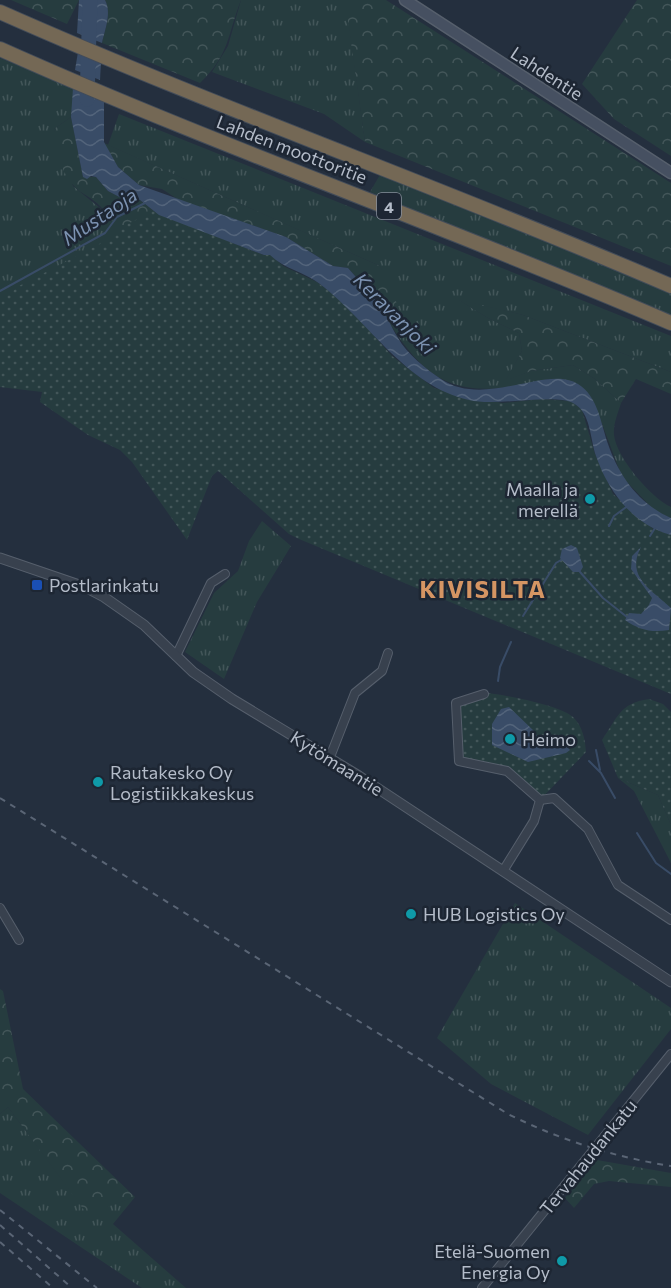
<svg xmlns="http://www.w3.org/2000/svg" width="671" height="1288" font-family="Commissioner,sans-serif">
<defs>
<pattern id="grass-tufts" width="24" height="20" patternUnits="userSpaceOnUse" patternTransform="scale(1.5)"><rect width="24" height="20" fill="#263c3f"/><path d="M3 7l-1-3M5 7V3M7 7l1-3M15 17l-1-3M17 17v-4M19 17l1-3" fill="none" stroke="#435659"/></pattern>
<pattern id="forest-crowns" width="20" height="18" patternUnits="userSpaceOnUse" patternTransform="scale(1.5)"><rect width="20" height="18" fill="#263c3f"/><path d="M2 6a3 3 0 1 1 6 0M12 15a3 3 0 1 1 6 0" fill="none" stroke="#435659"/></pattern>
<pattern id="park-dots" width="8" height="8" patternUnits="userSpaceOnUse" patternTransform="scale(1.5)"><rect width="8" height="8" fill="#263c3f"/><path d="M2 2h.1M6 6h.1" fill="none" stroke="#435659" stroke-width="1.8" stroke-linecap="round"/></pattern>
<pattern id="water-waves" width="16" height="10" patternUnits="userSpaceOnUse" patternTransform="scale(1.5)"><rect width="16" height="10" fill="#394c67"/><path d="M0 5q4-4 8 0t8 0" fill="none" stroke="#53647b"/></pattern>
</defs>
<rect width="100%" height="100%" fill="#242f3e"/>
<g fill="url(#grass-tufts)">
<path d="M241 0H356L348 17 365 142 324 114 212 72 228 46Z"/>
<path d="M0 58 75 89 71 117 54 129 73 186 134 236 0 318Z"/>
<path d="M119 114 671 336V372L523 315 459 300 488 318 519 333 522 351 506 380 531 371 573 365 595 379 621 403C618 413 613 424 614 435 616 457 651 498 671 507V518L655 511 622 477 601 421 549 379C455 403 424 385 377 302L397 307 380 266 108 145Z"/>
<path d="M381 173 671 293V316L370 192Z"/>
<path d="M262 521 291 546 257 602 224 679 185 652 214 593 238 571 249 541Z"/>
<path d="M618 778 658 795 671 825V863L634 791Z"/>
<path d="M515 903 671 1008V1029L588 1135 491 1084 437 1038Z"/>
<path d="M8 1107 87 1213 135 1197 113 1224 186 1288H142L0 1193V1114Z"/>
</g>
<g fill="url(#forest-crowns)">
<path d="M11 0H79L67 24Z"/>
<path d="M105 0H241C227 36 230 54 200 83L102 43C105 29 112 13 105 0Z"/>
<path d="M345 0H386L671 183V266L365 142Z"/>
<path d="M637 0H671V156L614 119 582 84Z"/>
<path d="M71 117 83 177H96L108 191 125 200H140L159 215 263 255H270L283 266 134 236C120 227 111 218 100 206 93 198 81 194 74 186 60 171 56 148 54 129Z"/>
<path d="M104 143 380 266 390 284 398 307 386 304 372 294 348 268 333 266 286 237 179 200 162 189 139 185 118 167Z"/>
<path d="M457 299 523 315 671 372V394L636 379 621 403 595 379 573 365 531 371 505 381 522 351 519 333 488 318Z"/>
<path d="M0 989 3 991 23 1089 135 1197 87 1214 8 1107 0 1114Z"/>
<path d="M597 1160 671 1173V1187L609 1181 594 1184 574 1208 565 1198Z"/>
</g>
<g fill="url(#park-dots)">
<path d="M153 211 263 255H270L283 266 317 282 346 304 392 356 434 388 502 403 541 399 571 401 575 404 582 410 595 454 613 494 652 528 671 535V694L299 539 289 534 218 471 212 476 187 540 132 462 120 450 88 435 40 402 42 392 0 387V302L19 286 98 245 120 228Z"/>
<path d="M487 693C506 695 560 705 573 717 583 727 585 739 586 752L540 800 507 771 459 761 456 703Z"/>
<path d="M649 699 663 704 671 712V825L658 795 618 778 602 740C617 719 619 703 649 699Z"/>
</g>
<g fill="url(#water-waves)">
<path d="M79 0H105C112 13 105 29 102 43L77 33Z"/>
<path d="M78 52 101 62 100 80 75 70Z"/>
<path d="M73 88 104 100V142L118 167 139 185 286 237 333 266 348 268C358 279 368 291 378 303 386 313 391 327 398 338 407 354 426 369 441 379 485 409 547 364 578 384 598 396 601 424 608 444 619 476 639 504 671 518V535C633 525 608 491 596 456 590 439 591 412 573 403 554 393 496 407 469 400 406 386 370 323 320 284 305 272 284 269 270 255H264L159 215 140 200H125L108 191 96 177 91 176 87 179 83 177 71 117Z"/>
<path d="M571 545 577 548 583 567 580 572H573L560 558 562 549Z"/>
<path d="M641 547C625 577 652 590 671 608L669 630C652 633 639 630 625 620L629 613 641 614 649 605 652 598 631 569 632 556Z"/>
<path d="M509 707 534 731 544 747 552 748 558 743 565 744 570 750 566 753 528 762 492 745V724L501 709Z"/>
</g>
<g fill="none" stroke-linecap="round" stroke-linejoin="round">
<g stroke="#394c67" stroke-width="2">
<path d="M0 291 105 233 117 217 145 203"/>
<path d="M609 526 614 516 629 505"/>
<path d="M650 536 655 528"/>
<path d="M580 572 603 598 627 617"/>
<path d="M523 616 556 563 561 560"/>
<path d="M498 681 500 667 511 642"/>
<path d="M596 750 600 770"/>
<path d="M589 761 601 773 615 798"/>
<path d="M637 833 656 863 671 874"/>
</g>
<path stroke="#394c67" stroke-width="15" d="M87 99 90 0"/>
<g stroke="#565f6c" stroke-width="10">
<g id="minor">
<path d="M176 656 211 583 225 574"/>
<path d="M484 694 456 703 459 761 507 771 540 800 534 821 503 871"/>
<path d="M330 757 355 693 382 671 388 653"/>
<path d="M540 800 554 798 588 829 618 885 671 920"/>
<path d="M0 908 19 940"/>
<path d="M482 1288 671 1054"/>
</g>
</g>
<g stroke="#565f6c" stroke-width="11">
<path id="tertiary" d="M0 558 85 587 104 597 144 625 193 672 232 699 359 776 671 982"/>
</g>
<g stroke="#565f6c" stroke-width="13">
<path id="secondary" d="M405 0 671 173"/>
</g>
<g stroke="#434c59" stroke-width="16">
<g id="motorway">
<path d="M0 12C221 110 449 190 671 286"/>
<path d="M0 49C221 148 449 227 671 323"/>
</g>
</g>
<use href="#minor" stroke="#38414e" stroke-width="8"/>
<use href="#tertiary" stroke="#38414e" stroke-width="9"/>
<use href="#secondary" stroke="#465061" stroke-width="10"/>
<use href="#motorway" stroke="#746855" stroke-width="14"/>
<g stroke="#5a6575" stroke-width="2" stroke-dasharray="6 6" stroke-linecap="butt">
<path d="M0 798 508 1114C560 1140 614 1157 671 1166"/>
<path d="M0 1210 97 1288"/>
<path d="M0 1225 72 1288"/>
<path d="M0 1242 53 1288"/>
</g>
</g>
<g fill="#0f9aa8" stroke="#1d2633" stroke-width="2">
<circle cx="590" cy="499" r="6"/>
<circle cx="510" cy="739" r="6"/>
<circle cx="98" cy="782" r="6"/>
<circle cx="411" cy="914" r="6"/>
<circle cx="562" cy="1261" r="6"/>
</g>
<rect fill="#1a4fb4" stroke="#1d2633" stroke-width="2" x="31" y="579" width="12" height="12" rx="3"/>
<g text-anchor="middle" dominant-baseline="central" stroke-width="5" stroke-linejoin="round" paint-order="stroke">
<rect fill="#1d2633" stroke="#878f9c" stroke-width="1.5" x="377" y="193" width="24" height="26" rx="4.5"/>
<g font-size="16" font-weight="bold" fill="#b4bcc9">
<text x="389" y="206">4</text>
</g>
<g font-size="18" fill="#b4bcc9" stroke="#1d2633">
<text transform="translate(547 73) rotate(33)">Lahdentie</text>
<text transform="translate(292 149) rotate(21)">Lahden moottoritie</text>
<text transform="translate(337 763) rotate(32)">Kytömaantie</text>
<text transform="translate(588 1157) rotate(-51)">Tervahaudankatu</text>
</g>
<g font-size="18" fill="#b4bcc9" stroke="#1d2633" text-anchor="start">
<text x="578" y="489" text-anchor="end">Maalla ja<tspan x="578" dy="21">merellä</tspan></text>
<text x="49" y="585">Postlarinkatu</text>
<text x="522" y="739">Heimo</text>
<text x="110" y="772">Rautakesko Oy<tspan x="110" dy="21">Logistiikkakeskus</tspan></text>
<text x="423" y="914">HUB Logistics Oy</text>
<text x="550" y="1251" text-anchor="end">Etelä-Suomen<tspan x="550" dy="21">Energia Oy</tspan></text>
</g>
<g font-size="20" font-style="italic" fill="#7c92b1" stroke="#1d2633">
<text transform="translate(99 216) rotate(-34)">Mustaoja</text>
<text transform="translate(395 313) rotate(45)">Keravanjoki</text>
</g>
<g font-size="24" font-weight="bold" letter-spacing="1.5" fill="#d59563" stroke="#1d2633">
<text x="483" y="588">KIVISILTA</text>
</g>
</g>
</svg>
